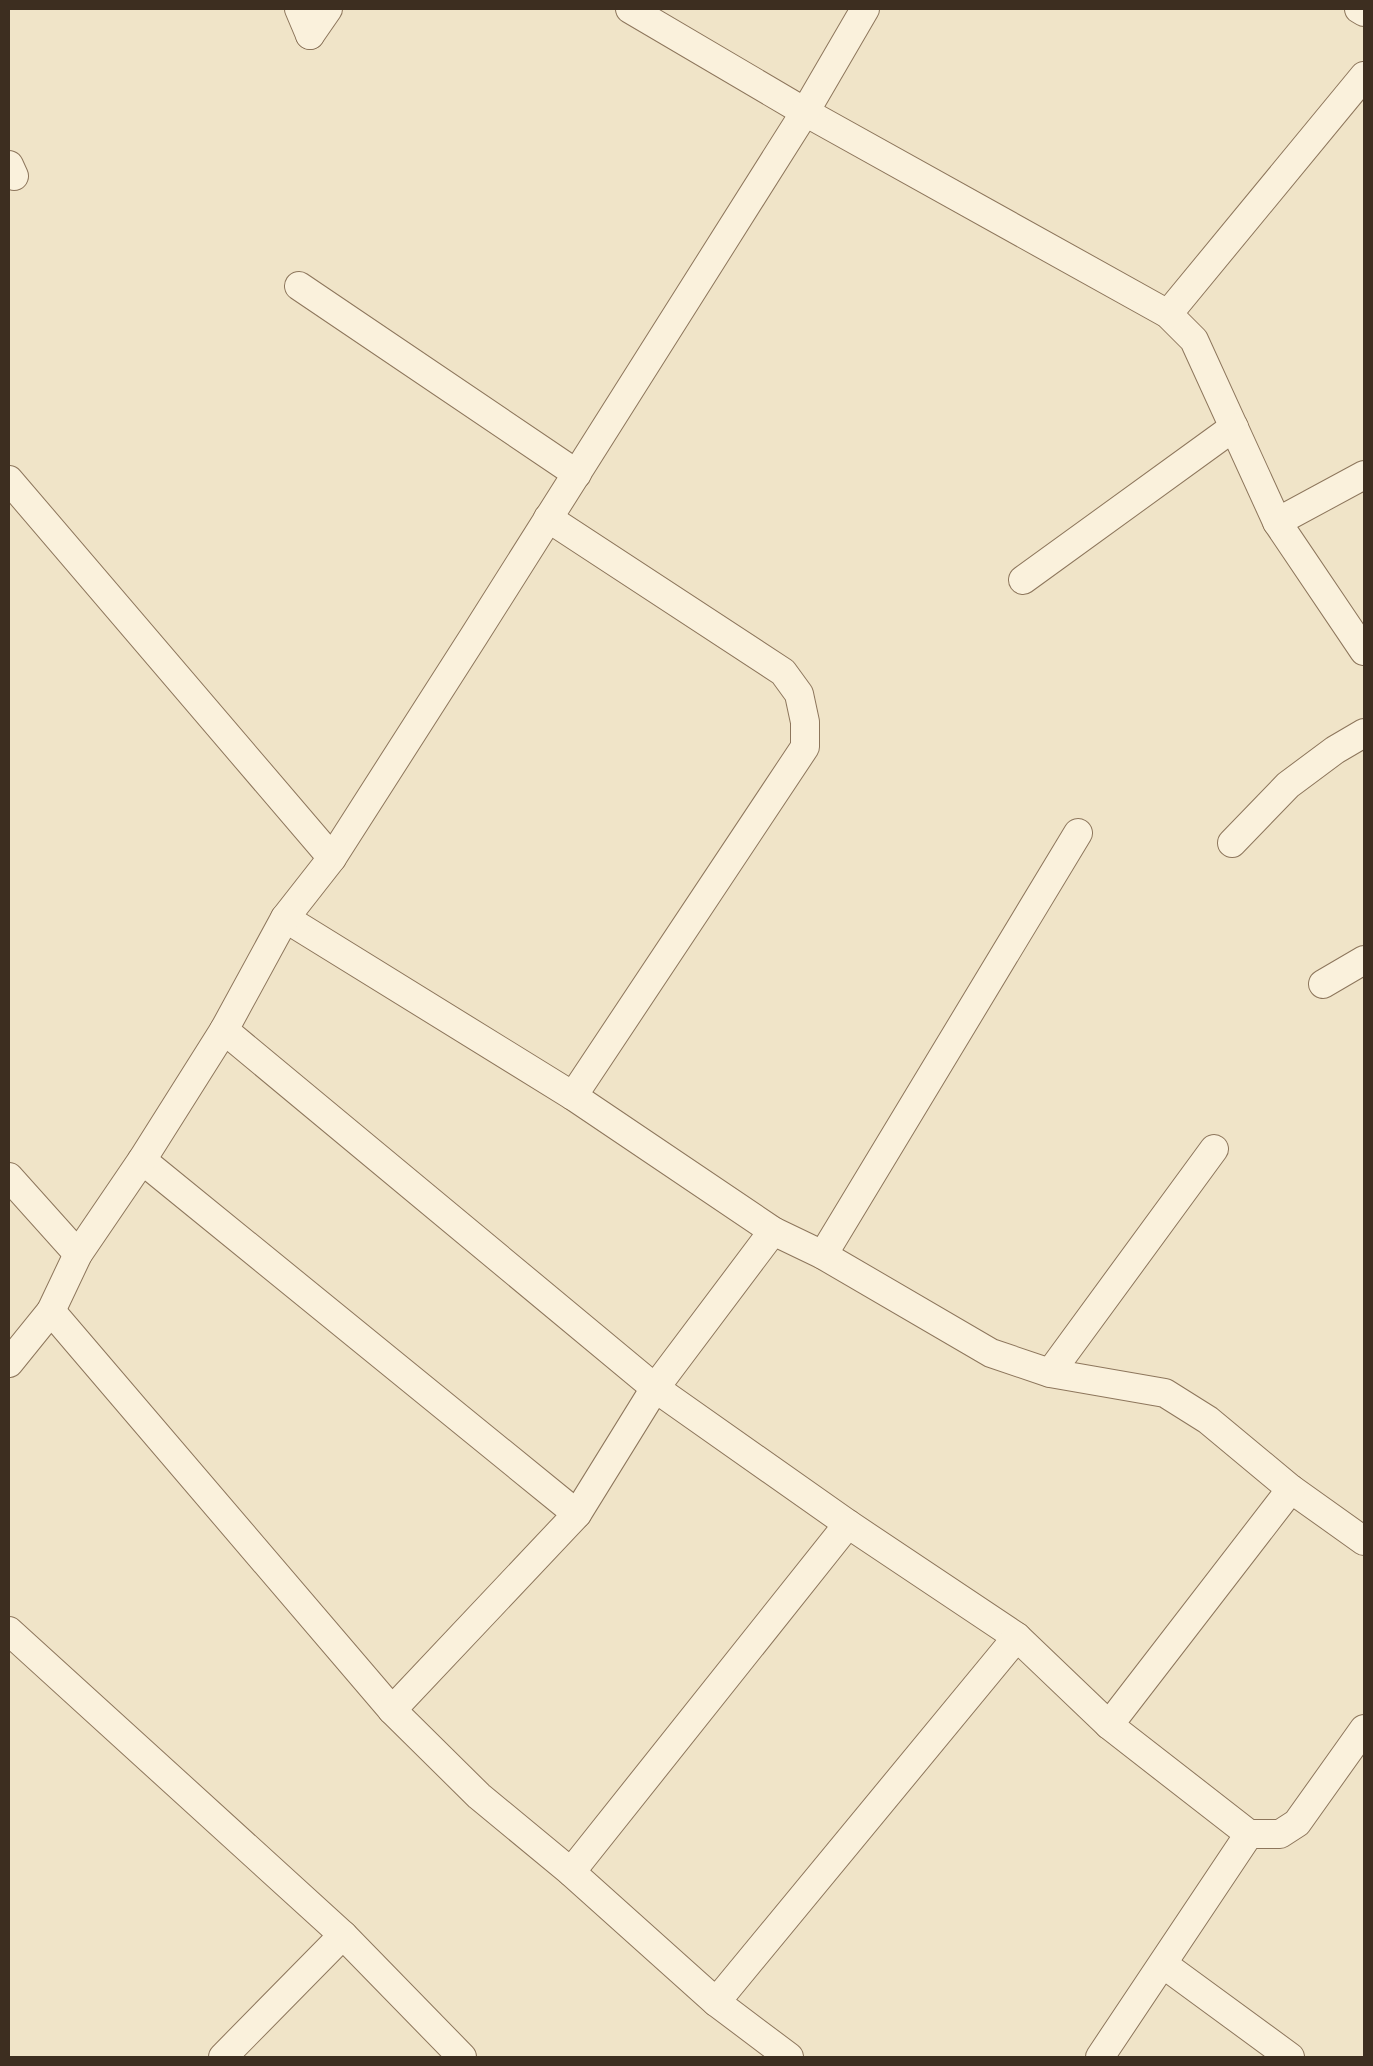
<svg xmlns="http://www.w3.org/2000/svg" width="1373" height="2066" font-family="'Crimson Pro',serif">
<rect width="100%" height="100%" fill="#f0e4c8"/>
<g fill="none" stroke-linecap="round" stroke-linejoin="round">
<g stroke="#8d765c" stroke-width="30">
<g id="minor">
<path d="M299 9 310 35"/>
<path d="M630 9 805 112 1168 314 1194 340 1277 522 1364 651"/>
<path d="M1359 9 1364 12"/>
<path d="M310 35 328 9"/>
<path d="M9 165 14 176"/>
<path d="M299 286 577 474"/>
<path d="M1168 314 1364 76"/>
<path d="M9 480 332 858"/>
<path d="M548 518 783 672 799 694 805 722V747L573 1096"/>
<path d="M1277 522 1364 475"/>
<path d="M1023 580 1234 427"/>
<path d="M1232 843 1288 785 1335 750 1364 733"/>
<path d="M285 918 573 1096 773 1231 823 1255 991 1353 1050 1373 1165 1393 1208 1420 1291 1489 1364 1541"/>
<path d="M1323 984 1364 960"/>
<path d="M224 1030 655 1388 848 1524 1017 1637 1109 1725 1249 1834H1280L1297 1823 1364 1729"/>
<path d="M142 1160 577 1514"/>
<path d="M9 1177 78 1254"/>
<path d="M823 1255 1078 833"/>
<path d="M51 1311 392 1710 479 1796 571 1872 716 2002 1017 1637"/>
<path d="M1050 1373 1214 1149"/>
<path d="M9 1631 343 1935 462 2057"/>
<path d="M392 1710 577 1514 655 1388 773 1231"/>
<path d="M1109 1725 1291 1489"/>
<path d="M571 1872 848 1524"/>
<path d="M1163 1964 1290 2057"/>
<path d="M716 2002 789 2057"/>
<path d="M223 2057 343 1935"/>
<path d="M1100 2057 1249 1834"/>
</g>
</g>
<g stroke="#8d765c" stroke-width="30">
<path id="tertiary" d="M9 1363 51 1311 78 1254 142 1160 224 1030 285 918 332 858 474 636 805 112 865 9"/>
</g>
<use href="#minor" stroke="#faf1dc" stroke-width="28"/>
<use href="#tertiary" stroke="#faf1dc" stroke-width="28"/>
</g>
<rect width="1373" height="2066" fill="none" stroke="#3d2e20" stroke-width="20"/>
</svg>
